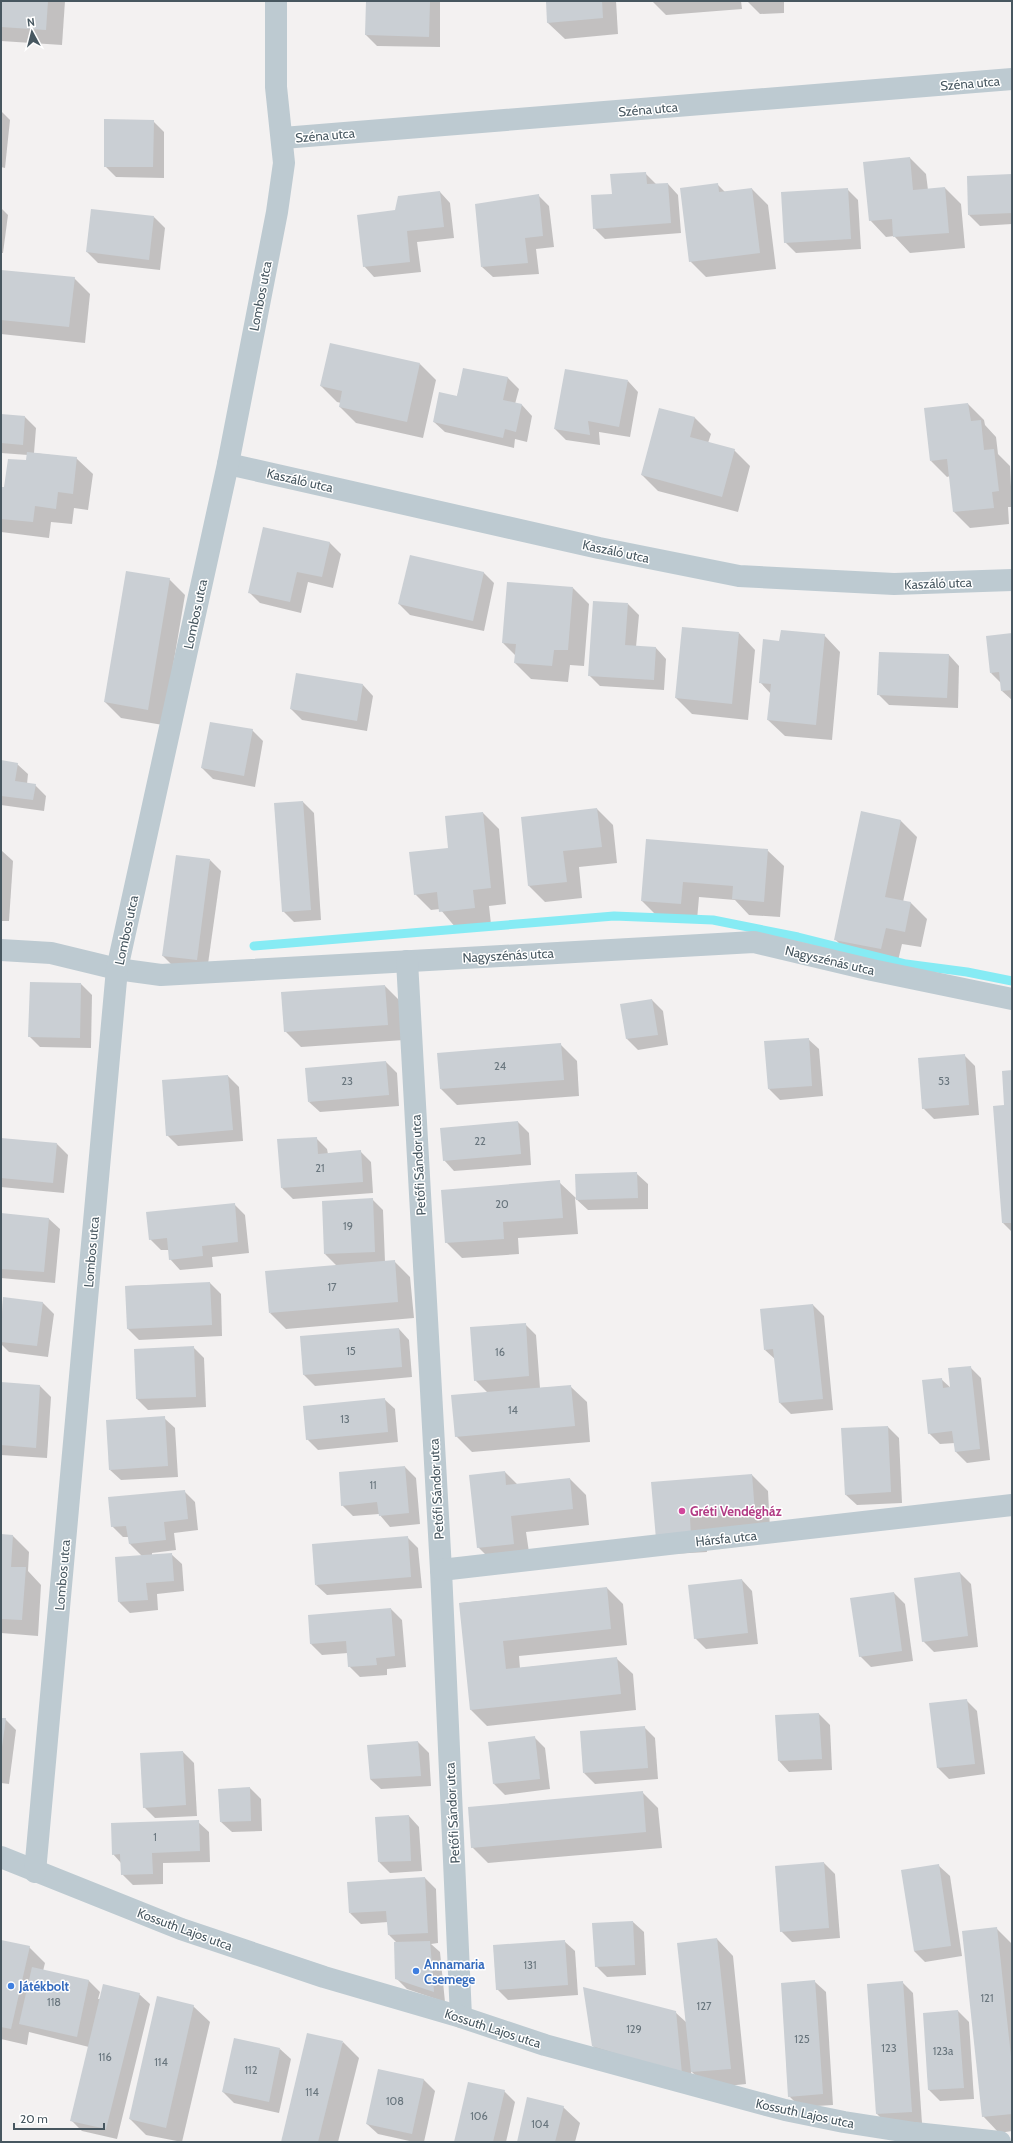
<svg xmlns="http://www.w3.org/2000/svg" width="1013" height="2143" font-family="Cabin,sans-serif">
<rect width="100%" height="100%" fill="#f3f1f1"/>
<g fill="#0003">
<path d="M1 1H65L62 45 1 41Z"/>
<path d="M367 1H440V47L377 46 366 35Z"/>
<path d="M547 1H616L618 34 565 39 548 23Z"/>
<path d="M652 1H741L742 9 666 15Z"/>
<path d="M747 1H784V13L760 14Z"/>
<path d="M1 111 10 120 5 168 1 167Z"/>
<path d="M153 121 164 132V178L116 177 105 166Z"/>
<path d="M910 158 926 174 928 190 945 188 961 204 965 248 910 253 894 236 886 237 870 220Z"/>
<path d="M645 173 656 184H668L678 195 681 233 605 239 594 228 613 195Z"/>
<path d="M1012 175V224L980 226 969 215Z"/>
<path d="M717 184 725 192 752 189 768 205 776 269 706 277 690 261Z"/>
<path d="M847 189 858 200 861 249 796 253 785 242Z"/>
<path d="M440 192 450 203 454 238 417 242 421 272 374 277 364 266 396 211Z"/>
<path d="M538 195 549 206 554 247 536 249 539 274 493 277 482 267Z"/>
<path d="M1 208 8 215 3 253H1Z"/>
<path d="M154 217 165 228 160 270 98 263 87 252Z"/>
<path d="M1 271 74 278 90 294 85 343 1 334Z"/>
<path d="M420 364 436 380 423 438 356 423 340 407 341 403 337 402 321 386Z"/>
<path d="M464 369 508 378 519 389 515 404 522 405 532 416 527 442 515 439 514 448 445 432 434 422 457 397Z"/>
<path d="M628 381 638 392 630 437 599 432 600 445 566 440 555 429Z"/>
<path d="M968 404 984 420 985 425 996 437 998 454 1010 466 1012 507H1008L1009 524 970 528 954 512 950 476 947 477 931 461Z"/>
<path d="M660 409 695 418 711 434 708 443 734 450 750 466 738 512 658 491 642 475Z"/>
<path d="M1 415 25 417 36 428 34 453 76 458 93 474 88 510 74 508 72 524 51 522 49 538 1 532V488H5L27 461 28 455 1 453Z"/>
<path d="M264 528 330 543 341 554 333 588 308 582 301 613 260 603 249 592Z"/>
<path d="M483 572 494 583 484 631 410 615 399 604Z"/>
<path d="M169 579 185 595 163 725 121 718 105 702Z"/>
<path d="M573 588 589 604 584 666 570 665 568 682 531 679 515 663 516 656 503 643Z"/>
<path d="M628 604 639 615 636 647 656 648 666 659 664 690 600 686 589 675Z"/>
<path d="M739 633 755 650 748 720 692 714 676 698Z"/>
<path d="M1012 634V700L1002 691 1001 683 991 673Z"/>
<path d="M824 635 840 652 832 740 785 736 768 720 771 694 760 682 780 642Z"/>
<path d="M949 655 959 666 958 708 889 705 878 694Z"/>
<path d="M363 685 373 696 367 731 302 720 291 709Z"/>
<path d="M252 730 263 741 255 787 213 779 202 768Z"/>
<path d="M1 761 17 764 28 774 27 784 35 785 46 796 44 811 1 805Z"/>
<path d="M303 802 314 813 321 920 294 922 283 911Z"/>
<path d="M597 809 613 825 617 863 579 867 582 898 545 902 529 886 522 818Z"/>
<path d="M862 812 901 821 917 837 903 902 911 903 927 919 921 947 902 944 897 965 851 956 835 939Z"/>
<path d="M483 813 499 829 506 904 489 906 491 924 456 928 440 909 431 910 415 894 449 849Z"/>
<path d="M647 840 767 850 784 866 780 917 749 915 735 900 699 897 697 920 658 917 642 901Z"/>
<path d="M1 850 13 861 9 921H1Z"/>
<path d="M210 860 221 871 207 971 174 967 163 956Z"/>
<path d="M31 983 81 984 92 995 91 1048 40 1047 29 1036Z"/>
<path d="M385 986 401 1002 404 1040 301 1047 285 1031Z"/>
<path d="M652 1000 663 1011 668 1045 638 1050 627 1039 621 1005Z"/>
<path d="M808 1039 819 1049 823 1096 780 1100 769 1089Z"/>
<path d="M560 1044 577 1061 579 1096 457 1105 441 1089 438 1054Z"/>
<path d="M964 1055 975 1066 979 1115 934 1119 923 1108Z"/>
<path d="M386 1062 397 1073 399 1106 320 1112 309 1102Z"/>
<path d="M1012 1071V1232L1003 1223 1005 1106Z"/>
<path d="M228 1076 239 1087 243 1141 178 1146 167 1135Z"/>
<path d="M518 1122 529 1133 531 1165 454 1171 444 1160Z"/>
<path d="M316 1138 327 1149 328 1154 360 1151 371 1162 373 1193 293 1199 282 1188Z"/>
<path d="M1 1139 57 1144 68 1155 64 1193 1 1187Z"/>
<path d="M637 1174 648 1184V1209L588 1210 575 1198 578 1234 518 1238 519 1254 462 1258 446 1242 559 1182 577 1199Z"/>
<path d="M372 1199 383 1210 385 1262 394 1261 410 1277 414 1318 286 1329 270 1313 337 1266 325 1254Z"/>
<path d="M234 1204 245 1215 249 1253 212 1257 213 1267 180 1270 170 1259 169 1250H161L150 1239Z"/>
<path d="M1 1214 49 1219 60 1229 55 1283 1 1278Z"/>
<path d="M210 1283 221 1294 222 1336 139 1340 128 1329 126 1286Z"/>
<path d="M3 1298 43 1303 54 1314 48 1357 9 1352 1 1344Z"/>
<path d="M813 1305 824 1316 833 1410 791 1414 780 1403 776 1360 765 1350Z"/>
<path d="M525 1324 536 1335 540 1388 570 1386 587 1402 590 1442 472 1452 456 1436 488 1393 475 1380Z"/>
<path d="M399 1329 409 1340 412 1377 315 1386 304 1375 301 1337Z"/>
<path d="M193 1347 204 1358 206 1407 148 1410 137 1399 135 1350Z"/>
<path d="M970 1367 981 1378 990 1460 967 1463 956 1452 955 1443 940 1444 929 1433 941 1379 952 1389Z"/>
<path d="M1 1383 40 1386 51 1397 47 1458 1 1455Z"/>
<path d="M384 1399 395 1409 398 1442 318 1450 307 1439Z"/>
<path d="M164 1418 175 1428 178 1477 121 1480 110 1470Z"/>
<path d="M888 1427 899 1438 902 1503 857 1505 846 1495Z"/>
<path d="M405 1467 416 1478 420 1524 390 1527 379 1514 353 1516 342 1505Z"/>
<path d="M505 1472 518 1485 570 1479 586 1495 589 1525 526 1532 530 1559 494 1563 478 1547Z"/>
<path d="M752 1475 768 1491 770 1529 706 1534 707 1552 673 1554 657 1538Z"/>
<path d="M184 1491 195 1502 198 1530 174 1533 176 1550 152 1553V1555L171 1554 182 1564 184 1591 157 1594 158 1610 130 1613 119 1602 142 1556 130 1544 129 1537H123L112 1526Z"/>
<path d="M1 1535 13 1536 29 1552 28 1571 41 1585 38 1636 1 1633Z"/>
<path d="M407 1537 418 1548 422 1588 327 1595 316 1585Z"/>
<path d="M960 1573 971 1584 978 1647 934 1652 923 1641Z"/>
<path d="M742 1580 752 1591 758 1644 706 1649 695 1638Z"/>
<path d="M607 1588 623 1604 627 1645 519 1656 520 1668 616 1658 633 1674 636 1710 487 1726 471 1710 460 1603Z"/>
<path d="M894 1593 905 1604 913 1661 871 1667 860 1656Z"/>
<path d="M391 1609 402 1620 406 1667 387 1669V1675L360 1677 349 1666 348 1653 322 1655 311 1644 309 1616Z"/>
<path d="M966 1700 977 1711 985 1774 949 1779 938 1768 930 1704Z"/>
<path d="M819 1714 830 1725 832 1770 789 1772 779 1761 776 1716Z"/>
<path d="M1 1719H5L16 1730 9 1784 1 1783Z"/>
<path d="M644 1727 655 1738 658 1779 595 1784 584 1773Z"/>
<path d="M534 1737 545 1748 550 1789 505 1795 494 1784 489 1743Z"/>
<path d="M418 1742 429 1753 431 1786 381 1789 370 1779Z"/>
<path d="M183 1752 194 1763 197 1816 155 1818 144 1807 141 1754Z"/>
<path d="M250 1788 261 1799 262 1831 232 1832 221 1822Z"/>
<path d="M642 1792 658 1808 662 1848 488 1863 472 1847Z"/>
<path d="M409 1816 419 1827 422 1871 390 1873 379 1862Z"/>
<path d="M198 1822 209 1832 210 1862 163 1863V1884L133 1885 122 1874 121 1863 113 1854Z"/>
<path d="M824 1863 835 1874 840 1938 792 1942 781 1931Z"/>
<path d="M939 1866 950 1876 962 1956 925 1962 914 1951Z"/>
<path d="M425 1878 436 1889 438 1943 431 1944 440 1952 445 2002 407 1989 396 1978 397 1943 389 1935 388 1922 361 1924 350 1913Z"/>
<path d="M633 1922 644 1932 646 1975 607 1977 596 1966Z"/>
<path d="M996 1928 1012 1944V2131L999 2133 983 2116Z"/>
<path d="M717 1939 733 1956 746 2084 708 2088 691 2071 692 2084 604 2057 593 2046 675 2012 687 2023Z"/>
<path d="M1 1941 29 1947 45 1963 43 1971 89 1981 100 1992 98 1999 139 1994 150 2004 117 2139 82 2131 71 2120 89 2047 29 2032 27 2045 1 2039Z"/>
<path d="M564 1941 575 1951 578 1995 508 2000 497 1989Z"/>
<path d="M815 1982 826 1992 833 2105 800 2107 789 2096Z"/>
<path d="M902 1982 913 1993 922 2123 888 2125 877 2114 868 1985Z"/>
<path d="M193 2006 210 2022 182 2142 146 2135 130 2119Z"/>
<path d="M958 2011 969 2022 974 2099 940 2101 929 2090 924 2014Z"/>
<path d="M343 2042 359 2058 338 2142H282Z"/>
<path d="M280 2049 291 2059 279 2113 234 2103 223 2092Z"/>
<path d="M379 2070 424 2080 435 2091 424 2142H414L378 2134 367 2124Z"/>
<path d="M504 2091 515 2102 506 2142H455Z"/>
<path d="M563 2107 580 2123 575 2142H518Z"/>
</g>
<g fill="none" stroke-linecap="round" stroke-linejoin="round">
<path stroke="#86ebf4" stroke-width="9" d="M254 946 614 916 713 920 798 937 906 964 967 972 1012 981"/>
</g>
<g fill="#cacfd4">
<path d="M1 1H48L46 30 1 27Z"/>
<path d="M366 1H430L429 37 365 35Z"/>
<path d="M546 1H602L603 18 547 23Z"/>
<path d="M104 119 154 120 153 167H104Z"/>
<path d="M910 157 913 190 945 187 949 233 893 237 892 219 869 221 863 162Z"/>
<path d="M646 172 647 184 668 183 671 223 593 229 591 195 612 194 610 174Z"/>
<path d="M1012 174V213L968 215 967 176Z"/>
<path d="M718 183 719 192 752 188 760 253 689 262 680 188Z"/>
<path d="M848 188 851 239 784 243 781 192Z"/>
<path d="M440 191 444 227 407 231 410 262 363 267 357 215 395 210 398 196Z"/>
<path d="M539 194 543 236 525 238 528 263 481 267 475 204Z"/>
<path d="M91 209 154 216 149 260 86 252Z"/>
<path d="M1 270 75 277 69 327 1 320Z"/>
<path d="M330 343 420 363 407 422 339 407 342 391 320 386Z"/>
<path d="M463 368 508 377 503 400 522 404 516 432 505 429 503 438 433 422 439 392 457 396Z"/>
<path d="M565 369 628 380 619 427 588 421 590 435 554 429Z"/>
<path d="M968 403 971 421 981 420 984 450 994 449 999 491 992 492 994 508 953 512 947 459 930 461 924 408Z"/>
<path d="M659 408 695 417 690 437 735 449 722 497 641 475Z"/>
<path d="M1 414 25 416 23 445 1 443Z"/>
<path d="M27 452 77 457 73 494 58 492 56 509 35 506 33 522 1 519V487H4L8 459 26 460Z"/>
<path d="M263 527 330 542 322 577 297 572 290 602 248 593Z"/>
<path d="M410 555 484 572 473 621 398 604Z"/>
<path d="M126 571 170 578 148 710 104 702Z"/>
<path d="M507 582 573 587 568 650H554L552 666 514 663 516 644 502 643Z"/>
<path d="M593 601 628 603 625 645 656 647 654 680 588 676Z"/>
<path d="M682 627 739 632 732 704 675 698Z"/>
<path d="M781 630 825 634 816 725 767 720 771 684 759 683 763 639 779 641Z"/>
<path d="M1012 633V690L1001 691 999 672 990 673 986 636Z"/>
<path d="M879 652 949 654 947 698 877 695Z"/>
<path d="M296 673 363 684 357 721 290 709Z"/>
<path d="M210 722 253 729 244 776 201 768Z"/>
<path d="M1 760 18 763 15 781 36 784 33 800 1 796Z"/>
<path d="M303 801 311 910 282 912 274 803Z"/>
<path d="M597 808 602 847 563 851 567 882 528 886 521 817Z"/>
<path d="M861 811 901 820 885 897 911 902 905 932 886 928 881 949 834 940Z"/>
<path d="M483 812 491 888 473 890 475 908 439 912 437 892 414 895 409 852 448 848 445 816Z"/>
<path d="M646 839 768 849 764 902 732 899 733 886 683 882 681 904 641 901Z"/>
<path d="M176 855 210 859 197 960 162 956Z"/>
<path d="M30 982 81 983 80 1038 28 1037Z"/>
<path d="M385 985 388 1025 284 1032 281 992Z"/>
<path d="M652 999 658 1035 626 1039 620 1004Z"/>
<path d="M809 1038 812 1086 768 1089 764 1041Z"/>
<path d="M561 1043 564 1080 440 1089 437 1053Z"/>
<path d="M965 1054 969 1105 922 1109 918 1058Z"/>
<path d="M386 1061 389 1095 308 1102 305 1068Z"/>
<path d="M1012 1070V1223H1002L993 1106 1004 1105 1002 1071Z"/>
<path d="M228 1075 233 1130 166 1136 162 1080Z"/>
<path d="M518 1121 521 1154 443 1161 440 1128Z"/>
<path d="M317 1137 318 1154 361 1150 363 1182 281 1188 277 1139Z"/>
<path d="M1 1138 57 1143 53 1183 1 1178Z"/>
<path d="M637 1172 638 1198 576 1200 575 1174Z"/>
<path d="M560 1180 563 1218 503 1222 504 1239 445 1243 441 1190Z"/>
<path d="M373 1198 375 1252 324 1254 322 1201Z"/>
<path d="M235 1203 238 1242 202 1246 203 1256 169 1260 167 1238 149 1240 146 1212Z"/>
<path d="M1 1213 49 1218 44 1272 1 1269Z"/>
<path d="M395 1260 398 1302 269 1313 265 1271Z"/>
<path d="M210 1282 212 1325 127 1329 125 1286Z"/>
<path d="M3 1297 43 1302 37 1346 1 1342Z"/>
<path d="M813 1304 823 1399 779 1403 773 1349 764 1350 760 1309Z"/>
<path d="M526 1323 529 1376 474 1381 470 1327Z"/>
<path d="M399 1328 402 1367 303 1375 300 1336Z"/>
<path d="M194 1346 196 1397 136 1399 134 1349Z"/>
<path d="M971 1366 980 1449 955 1452 952 1431 928 1434 922 1380 942 1378 943 1388 950 1387 948 1368Z"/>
<path d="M1 1382 40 1385 36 1448 1 1445Z"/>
<path d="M571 1385 575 1426 455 1437 451 1395Z"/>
<path d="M385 1398 388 1432 306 1440 303 1406Z"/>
<path d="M165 1416 168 1466 109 1470 106 1420Z"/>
<path d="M888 1426 891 1492 845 1495 841 1428Z"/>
<path d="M405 1466 409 1513 379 1516 377 1502 341 1506 339 1472Z"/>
<path d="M505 1471 506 1485 570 1478 573 1509 511 1516 514 1544 477 1548 469 1475Z"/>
<path d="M752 1474 755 1513 690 1518 691 1536 656 1539 651 1482Z"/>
<path d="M185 1490 188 1519 164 1522 166 1540 129 1544 126 1526 111 1527 108 1497Z"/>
<path d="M1 1534 13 1535 11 1567H26L22 1620 1 1619Z"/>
<path d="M408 1536 411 1577 315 1585 312 1544Z"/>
<path d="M172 1553 174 1581 146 1583 148 1600 118 1602 115 1557Z"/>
<path d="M960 1572 968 1636 922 1642 914 1578Z"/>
<path d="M742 1579 748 1633 694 1639 688 1585Z"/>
<path d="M607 1587 611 1629 503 1641 506 1669 617 1657 621 1694 470 1710 459 1603Z"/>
<path d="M894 1592 902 1651 859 1657 850 1598Z"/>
<path d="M391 1608 395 1656 376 1658 377 1665 348 1667 346 1641 310 1644 308 1615Z"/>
<path d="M967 1699 975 1764 937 1768 929 1703Z"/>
<path d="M819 1713 822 1759 778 1761 775 1715Z"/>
<path d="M1 1718H6L2 1747H1Z"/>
<path d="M645 1726 648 1768 583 1773 580 1731Z"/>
<path d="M535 1736 540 1779 493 1784 488 1742Z"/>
<path d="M418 1741 421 1776 370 1779 367 1745Z"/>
<path d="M183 1751 186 1805 143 1808 140 1753Z"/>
<path d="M250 1787 251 1821 220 1822 218 1789Z"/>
<path d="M643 1791 646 1832 471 1848 468 1807Z"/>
<path d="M409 1815 411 1861 378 1862 375 1817Z"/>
<path d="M199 1820 200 1851 152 1853 153 1874 121 1875 120 1854 112 1855 111 1823Z"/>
<path d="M824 1862 829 1928 780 1932 775 1866Z"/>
<path d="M939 1864 951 1946 914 1951 901 1870Z"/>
<path d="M425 1877 428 1933 388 1935 386 1911 349 1913 347 1882Z"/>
<path d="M633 1921 635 1965 595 1967 592 1923Z"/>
<path d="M997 1927 1012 2066V2114L982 2117 962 1931Z"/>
<path d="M717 1938 731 2069 691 2072 677 1943Z"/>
<path d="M1 1940 30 1946 11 2029 1 2027Z"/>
<path d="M565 1940 568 1985 496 1990 493 1945Z"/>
<path d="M430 1941 434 1992 395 1979 394 1942Z"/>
<path d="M32 1967 89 1980 77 2037 19 2024Z"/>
<path d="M815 1980 823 2094 788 2097 781 1983Z"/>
<path d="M903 1981 912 2112 876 2114 867 1984Z"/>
<path d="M103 1984 140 1993 106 2129 70 2121Z"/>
<path d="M583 1987 676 2011 682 2074 592 2046Z"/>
<path d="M157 1996 194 2005 166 2128 129 2119Z"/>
<path d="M958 2010 964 2088 928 2090 923 2013Z"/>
<path d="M307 2033 343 2041 318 2142H281Z"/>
<path d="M234 2038 280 2048 269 2102 222 2092Z"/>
<path d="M378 2069 424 2079 412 2134 366 2124Z"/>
<path d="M468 2082 505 2090 493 2142H454Z"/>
<path d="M527 2097 564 2106 555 2142H517Z"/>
</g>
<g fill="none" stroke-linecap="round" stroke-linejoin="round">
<g stroke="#bdcad1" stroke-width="22">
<path d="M283 138 1012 79"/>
<path d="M228 464 599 548 739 576 894 584 1012 580"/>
<path d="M1 950 51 953 117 969 161 975 754 942 872 970 1012 999"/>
<path d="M407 961 441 1570 461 2017"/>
<path d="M441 1570 1012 1505"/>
<path d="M1 1857 181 1929 324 1977 461 2017 545 2045 785 2110 844 2122 915 2133 1000 2142"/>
<path d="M35 1872 117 969 228 464 277 212 284 163 276 87V1"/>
</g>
</g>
<circle fill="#d1479c" stroke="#fff" stroke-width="1.5" cx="682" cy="1511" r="4"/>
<g fill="#3f7fe0" stroke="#fff" stroke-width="1.5">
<circle cx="416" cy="1971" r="4"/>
<circle cx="11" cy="1986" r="4"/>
</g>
<g text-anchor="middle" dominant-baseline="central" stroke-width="3" stroke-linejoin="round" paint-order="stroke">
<g font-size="11" fill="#68757d">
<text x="500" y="1066">24</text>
<text x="347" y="1081">23</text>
<text x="944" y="1081">53</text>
<text x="480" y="1141">22</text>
<text x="320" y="1168">21</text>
<text x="502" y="1204">20</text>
<text x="348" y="1226">19</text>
<text x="332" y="1287">17</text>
<text x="351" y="1351">15</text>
<text x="500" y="1352">16</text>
<text x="513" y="1410">14</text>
<text x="345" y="1419">13</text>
<text x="373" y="1485">11</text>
<text x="155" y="1837">1</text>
<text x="530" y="1965">131</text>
<text x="987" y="1998">121</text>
<text x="54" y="2002">118</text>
<text x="704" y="2006">127</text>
<text x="634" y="2029">129</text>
<text x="802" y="2039">125</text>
<text x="889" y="2048">123</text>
<text x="943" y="2051">123a</text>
<text x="105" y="2057">116</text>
<text x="161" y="2062">114</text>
<text x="251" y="2070">112</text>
<text x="312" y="2092">114</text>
<text x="395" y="2101">108</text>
<text x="479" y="2116">106</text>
<text x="540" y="2124">104</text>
</g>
<g font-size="13" fill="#475760" stroke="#fff">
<text transform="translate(970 83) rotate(-5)">Széna utca</text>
<text transform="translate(648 109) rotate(-5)">Széna utca</text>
<text transform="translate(325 135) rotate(-5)">Széna utca</text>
<text transform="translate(260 296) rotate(-79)">Lombos utca</text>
<text transform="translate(300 480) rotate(13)">Kaszáló utca</text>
<text transform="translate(616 551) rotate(12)">Kaszáló utca</text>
<text transform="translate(938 583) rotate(-2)">Kaszáló utca</text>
<text transform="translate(195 614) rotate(-78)">Lombos utca</text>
<text transform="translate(126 930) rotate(-78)">Lombos utca</text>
<text transform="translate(508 955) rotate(-3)">Nagyszénás utca</text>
<text transform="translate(830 960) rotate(13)">Nagyszénás utca</text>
<text transform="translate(418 1165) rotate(-93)">Petőfi Sándor utca</text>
<text transform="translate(91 1252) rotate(-85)">Lombos utca</text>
<text transform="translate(436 1489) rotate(-93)">Petőfi Sándor utca</text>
<text transform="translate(726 1538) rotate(-6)">Hársfa utca</text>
<text transform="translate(62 1575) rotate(-85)">Lombos utca</text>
<text transform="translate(452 1813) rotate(-93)">Petőfi Sándor utca</text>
<text transform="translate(185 1929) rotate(20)">Kossuth Lajos utca</text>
<text transform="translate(493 2028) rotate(18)">Kossuth Lajos utca</text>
<text transform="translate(805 2113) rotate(12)">Kossuth Lajos utca</text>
</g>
<g font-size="13" font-weight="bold" fill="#b23c85" stroke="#fff" text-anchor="start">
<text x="690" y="1511">Gréti Vendégház</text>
</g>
<g font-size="13" font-weight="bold" fill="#366cbe" stroke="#fff" text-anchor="start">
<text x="424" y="1964">Annamaria<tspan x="424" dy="15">Csemege</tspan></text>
<text x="19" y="1986">Játékbolt</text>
</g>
</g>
<rect width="1013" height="2143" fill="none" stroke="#475760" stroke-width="4"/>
<g transform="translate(32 32) rotate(353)" stroke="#ffffff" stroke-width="3" paint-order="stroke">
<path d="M0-3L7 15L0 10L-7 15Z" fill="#475760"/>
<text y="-6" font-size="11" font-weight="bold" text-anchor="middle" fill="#475760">N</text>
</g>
<path d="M14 2123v6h90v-6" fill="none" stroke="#475760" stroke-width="2"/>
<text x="20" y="2123" font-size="12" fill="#475760" stroke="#ffffff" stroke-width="3" paint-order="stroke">20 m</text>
</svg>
